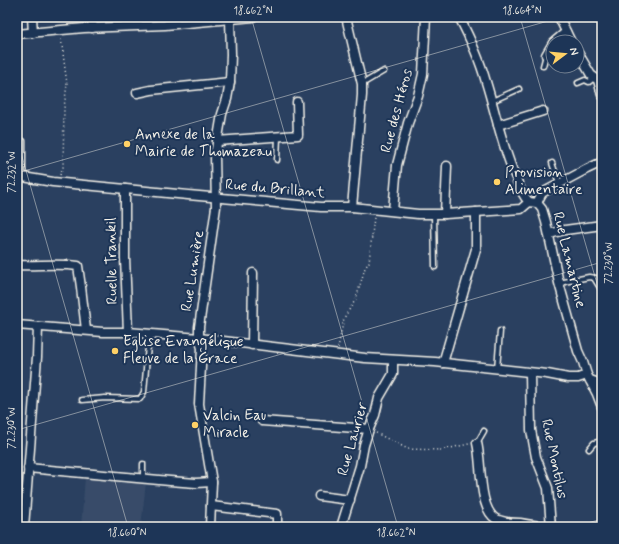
<svg xmlns="http://www.w3.org/2000/svg" width="619" height="544" font-family="Mynerve,sans-serif">
<rect width="100%" height="100%" fill="#2a4060"/>
<filter id="ink" filterUnits="userSpaceOnUse"><feTurbulence type="fractalNoise" baseFrequency=".025" numOctaves="2"/><feDisplacementMap in="SourceGraphic" scale="8" xChannelSelector="R" yChannelSelector="G"/><feConvolveMatrix kernelMatrix="1 2 1 2 8 2 1 2 1" color-interpolation-filters="sRGB"/></filter>
<g filter="url(#ink)">
<path fill="#374c69" d="M85 477 146 482 141 527H81Z"/>
<g fill="none" stroke-linecap="round" stroke-linejoin="round">
<g stroke="#f4f1e8" stroke-width="7">
<g id="service">
<path d="M543 66 546 55"/>
<path d="M578 83 585 80 589 82 595 77"/>
<path d="M362 84 384 71"/>
<path d="M492 101 519 89"/>
<path d="M277 160 278 137"/>
<path d="M552 163 559 183"/>
<path d="M23 177V141"/>
<path d="M434 214 435 267"/>
<path d="M594 278 602 291"/>
<path d="M559 283 589 277 602 279"/>
<path d="M497 369 500 331"/>
<path d="M82 400 105 398 140 399 144 392 149 334"/>
<path d="M477 443 484 431"/>
<path d="M589 449 594 443 602 441"/>
<path d="M143 464V479"/>
</g>
</g>
<g stroke="#f4f1e8" stroke-width="11">
<g id="minor">
<path d="M32 17 33 33"/>
<path d="M346 17 362 84V95L352 207"/>
<path d="M459 17C470 38 480 60 486 82 496 114 502 147 516 178 519 187 522 195 529 202L537 203 542 209 546 222 559 283 578 351 583 362 587 375 597 394 602 407"/>
<path d="M559 17 571 42"/>
<path d="M92 28 93 17"/>
<path d="M17 34 84 28 165 25 253 17"/>
<path d="M554 42 566 32"/>
<path d="M577 51 591 75 598 80 602 95"/>
<path d="M546 55 553 43"/>
<path d="M137 93 151 90 230 82"/>
<path d="M498 125 543 111"/>
<path d="M217 141 298 135 297 102"/>
<path d="M17 176 53 182 188 195 321 207H352L418 214H445L521 209 529 202"/>
<path d="M125 189V258L128 332"/>
<path d="M537 203 542 193 587 169 602 162"/>
<path d="M393 211 397 165 408 123 418 96 423 74 426 17"/>
<path d="M445 214 447 166"/>
<path d="M549 234 565 230 602 225"/>
<path d="M17 265C37 266 58 263 78 266L81 287 86 330"/>
<path d="M17 325 103 332H128L199 338 365 358 435 362 547 374 568 378H578L587 375"/>
<path d="M252 345 253 273"/>
<path d="M443 363 476 249V212"/>
<path d="M530 373 531 430 536 457 548 488 551 527"/>
<path d="M590 380 602 384"/>
<path d="M262 421 369 429"/>
<path d="M477 443C482 462 478 508 496 519 503 522 513 523 520 523 530 525 541 527 551 526"/>
<path d="M28 468 170 481 196 483 212 482"/>
<path d="M319 496 350 500"/>
<path d="M211 506 277 514V527"/>
<path d="M24 527 37 357 38 327"/>
<path d="M210 527 212 482 199 404 202 348 199 338V327L216 207 215 155 222 114 227 99 230 82 231 54 230 19"/>
<path d="M341 527 360 466 364 445 369 429 375 415 379 398 393 374V360"/>
</g>
</g>
<g stroke="#f4f1e8" stroke-width="1.5" stroke-dasharray="1 3" stroke-linecap="butt">
<path d="M60 175 63 167 64 108 67 84 61 38"/>
<path d="M338 348 344 318 356 299 365 268 369 262 374 217"/>
<path d="M376 433 408 449 441 450 469 444"/>
</g>
<use href="#service" stroke="#1d3557" stroke-width="4"/>
<use href="#minor" stroke="#1d3557" stroke-width="8"/>
</g>
</g>
<path fill="none" stroke="#f4f1e8" stroke-width="1" stroke-opacity="0.45" d="M251 17 398 527M520 17 602 301M17 139 128 527M17 173 562 17M17 430 602 262M573 527 602 519"/>
<g fill="#ffd166" stroke="#1d3557" stroke-width="1.5">
<circle cx="127" cy="144" r="4"/>
<circle cx="497" cy="182" r="4"/>
<circle cx="115" cy="351" r="4"/>
<circle cx="195" cy="425" r="4"/>
</g>
<g text-anchor="middle" dominant-baseline="central" stroke-width="4" stroke-linejoin="round" paint-order="stroke">
<g font-size="15" fill="#f4f1e8" stroke="#1d3557">
<text transform="translate(397 111) rotate(-75)">Rue des Héros</text>
<text transform="translate(275 189) rotate(5)">Rue du Brillant</text>
<text transform="translate(569 260) rotate(76)">Rue Lamartine</text>
<text transform="translate(112 261) rotate(-91)">Ruelle Trankil</text>
<text transform="translate(193 271) rotate(-81)">Rue Lumière</text>
<text transform="translate(353 439) rotate(-74)">Rue Laurier</text>
<text transform="translate(554 459) rotate(78)">Rue Montilus</text>
</g>
<g font-size="15" fill="#f4f1e8" stroke="#1d3557" text-anchor="start">
<text x="135" y="135">Annexe de la<tspan x="135" dy="17">Mairie de Thomazeau</tspan></text>
<text x="505" y="173">Provision<tspan x="505" dy="17">Alimentaire</tspan></text>
<text x="123" y="342">Eglise Evangélique<tspan x="123" dy="17">Fleuve de la Grace</tspan></text>
<text x="203" y="416">Valcin Eau<tspan x="203" dy="17">Miracle</tspan></text>
</g>
</g>
<rect width="619" height="544" fill="none" stroke="#1d3557" stroke-width="44"/>
<g transform="translate(565 54) rotate(74)"><circle r="19" fill="#1d3557" stroke="#738091"/>
<path d="M0-3L7 15L0 10L-7 15Z" fill="#ffd166"/>
<text y="-6" font-size="11" font-weight="bold" text-anchor="middle" fill="#f4f1e8">N</text>
</g>
<rect x="22" y="22" width="575" height="500" fill="none" stroke="#f4f1e8" stroke-width="1.5"/>
<g font-size="10" text-anchor="middle" fill="#f4f1e8">
<text x="253" y="14">18.662°N</text>
<text x="522" y="14">18.664°N</text>
<text transform="translate(11 172) rotate(-90)" y="4">72.232°W</text>
<text transform="translate(608 263) rotate(-90)" y="4">72.230°W</text>
<text transform="translate(11 428) rotate(-90)" y="4">72.230°W</text>
<text x="127" y="536">18.660°N</text>
<text x="396" y="536">18.662°N</text>
</g>
</svg>
